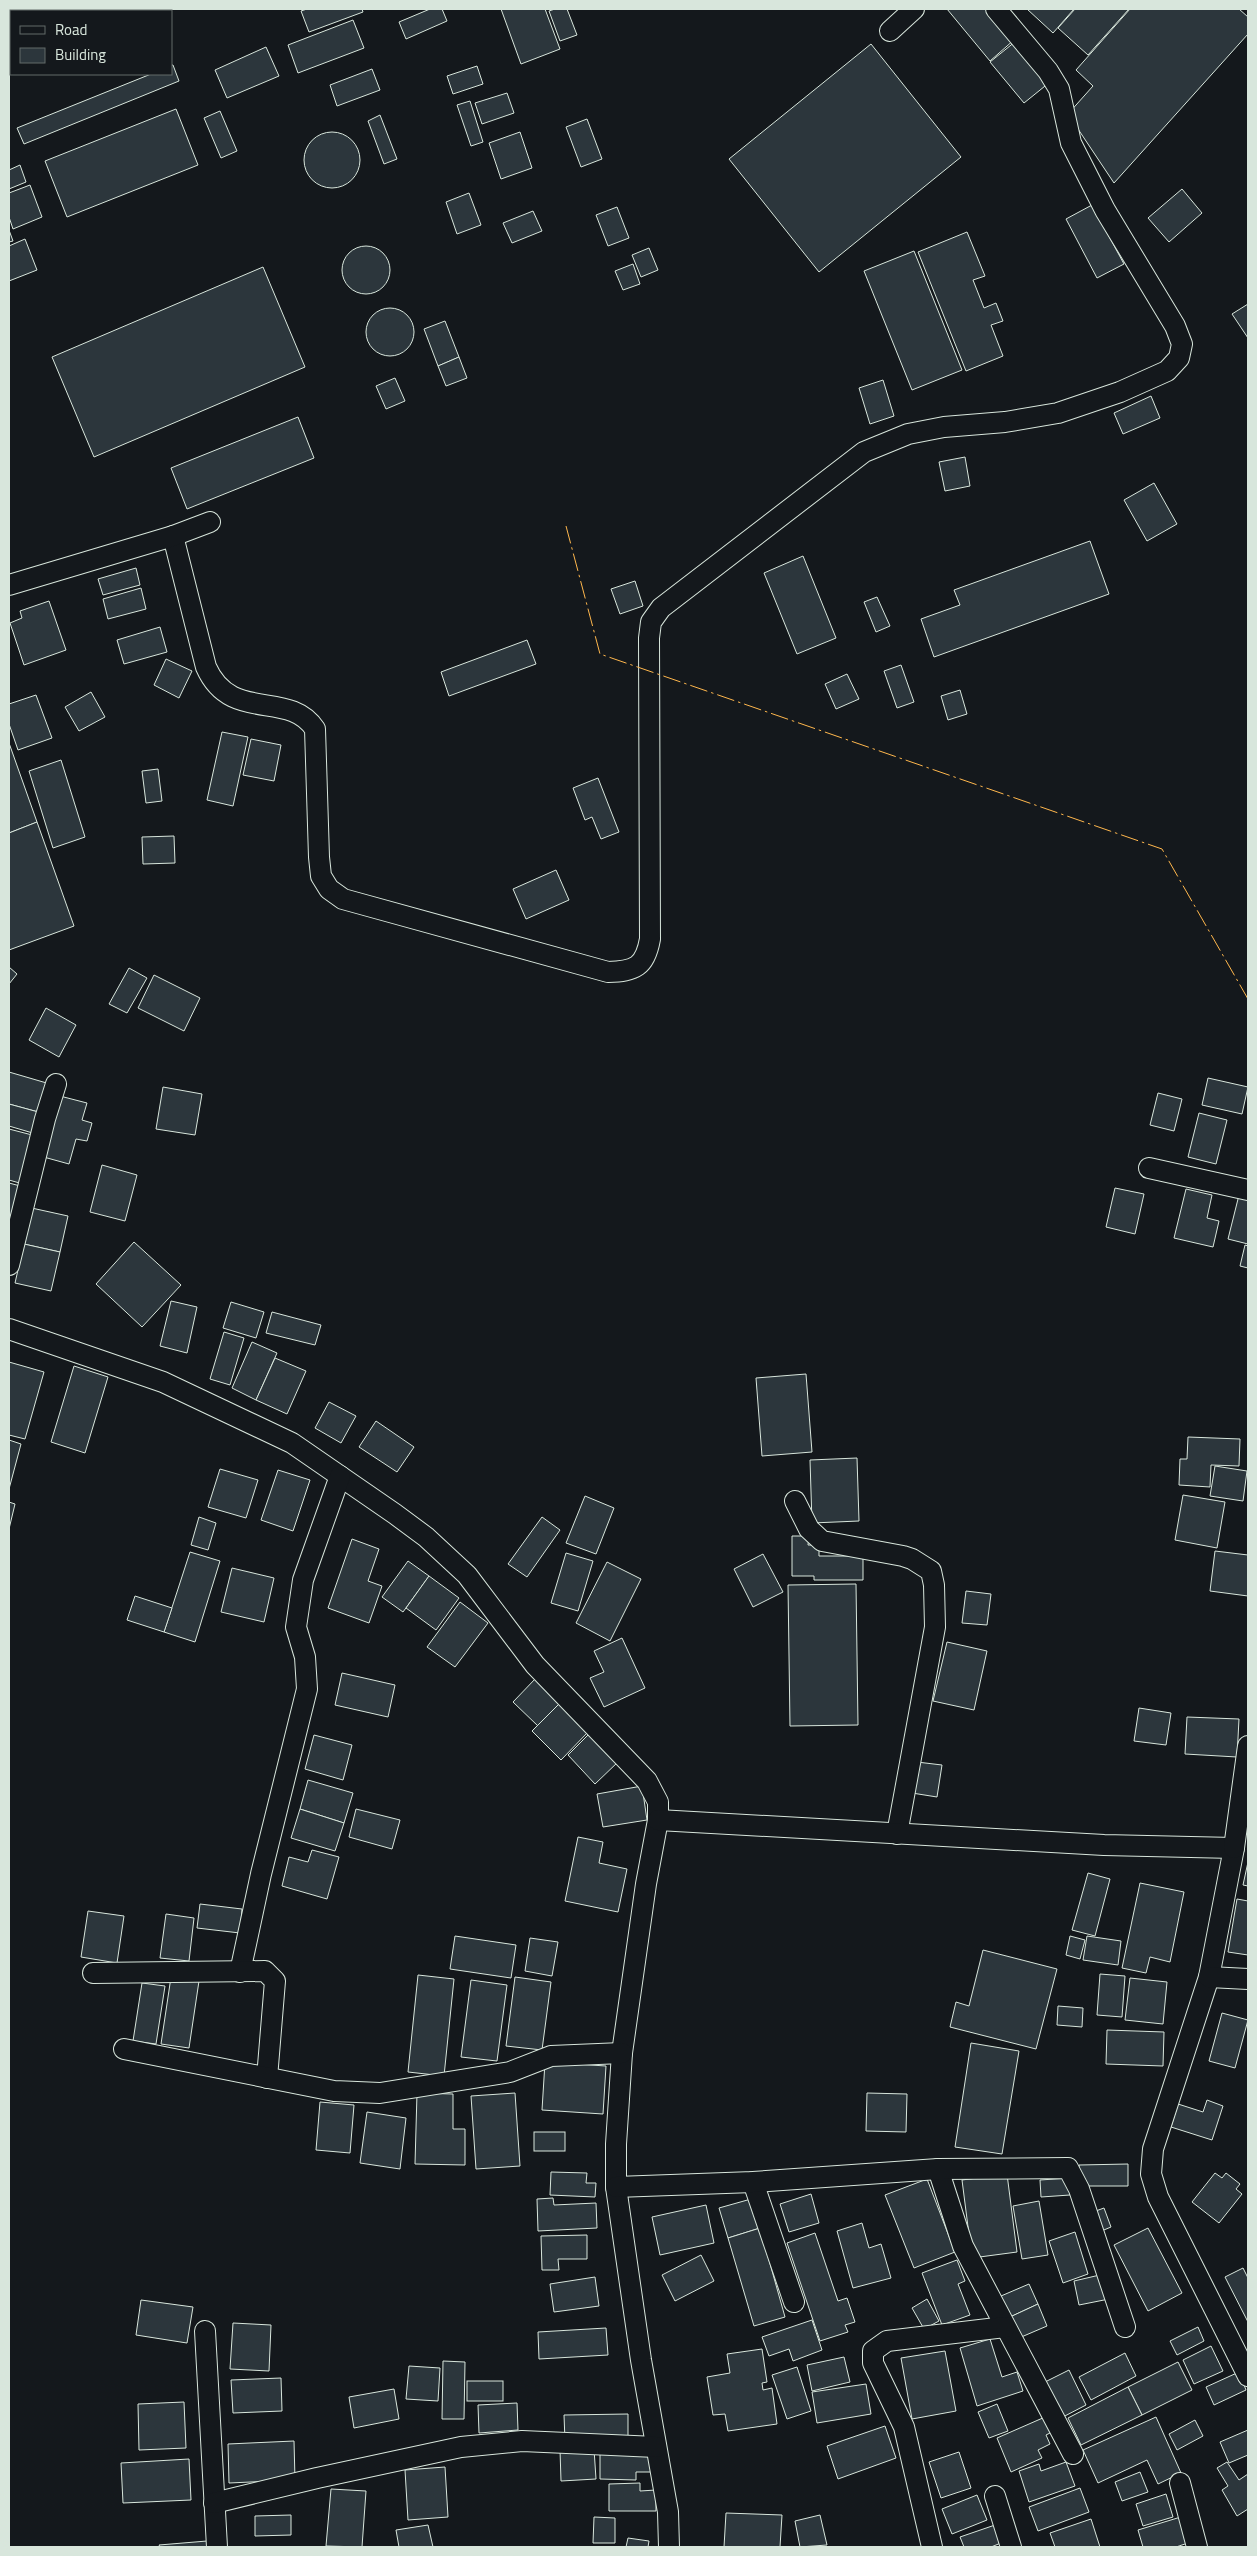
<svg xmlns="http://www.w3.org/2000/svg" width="1257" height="2556" font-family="'Titillium Web',sans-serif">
<rect width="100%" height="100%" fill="#14181c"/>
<g fill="#2c363c" stroke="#d8e6dc">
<path d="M307 9H362L363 12 309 32 301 11Z"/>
<path d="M430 9H442L447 21 406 39 399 22Z"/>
<path d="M501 9H545L560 49 521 64Z"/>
<path d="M555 9H567L577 35 560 41 549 11Z"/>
<path d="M947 9H990L1015 39 990 61Z"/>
<path d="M1027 9H1074L1053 33Z"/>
<path d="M1075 9H1129L1088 55 1058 28Z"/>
<path d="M1130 9H1239L1248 17V34L1114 183 1068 114 1093 86 1076 70Z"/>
<path d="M353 20 364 48 298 73 288 45Z"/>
<path d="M1016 41 1050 82 1024 103 990 62Z"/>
<path d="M871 44 961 157 819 272 729 159Z"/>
<path d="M266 47 279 76 227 98 215 70Z"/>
<path d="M171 65H173L179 81 24 144 17 128 151 74H171Z"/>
<path d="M477 66 483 84 453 94 447 76Z"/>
<path d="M372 69 380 90 337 106 330 85Z"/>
<path d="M507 93 514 113 482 124 475 103Z"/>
<path d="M470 101 483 142 471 146 457 105Z"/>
<path d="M176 109 198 165 67 217 45 161Z"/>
<path d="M220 111 237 151 221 158 204 118Z"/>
<path d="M380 115 397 159 384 164 368 121Z"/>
<path d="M587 119 602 159 581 167 566 127Z"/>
<path d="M520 132 532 168 501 179 489 143Z"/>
<circle cx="332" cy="160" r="28"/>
<path d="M20 165 26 182 9 189V170Z"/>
<path d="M30 185 42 217 13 229 9 217V193Z"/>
<path d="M1182 189 1202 213 1169 242 1148 218Z"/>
<path d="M469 193 481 225 457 234 446 202Z"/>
<path d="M1092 205 1124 264 1097 278 1066 219Z"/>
<path d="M617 207 629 238 608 246 596 215Z"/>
<path d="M533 211 542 231 512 243 503 223Z"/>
<path d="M9 230 13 241 9 242Z"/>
<path d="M967 232 985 276 973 280 984 308 996 303 1003 321 991 325 1003 356 966 371 918 252Z"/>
<path d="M25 239 37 270 9 281V246Z"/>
<circle cx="366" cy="270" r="24"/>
<path d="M649 248 658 270 641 277 632 255Z"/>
<path d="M914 251 962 370 912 390 864 271Z"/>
<path d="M633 264 640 284 623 290 615 271Z"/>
<path d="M263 267 305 367 94 457 52 357Z"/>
<path d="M1248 304V338L1232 314Z"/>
<circle cx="390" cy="332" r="24"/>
<path d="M445 321 459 357 438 366 424 329Z"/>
<path d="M459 357 467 378 446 386 438 366Z"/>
<path d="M395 378 405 401 386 409 376 386Z"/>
<path d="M883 380 894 416 870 424 859 388Z"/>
<path d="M1151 396 1160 418 1123 434 1114 413Z"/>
<path d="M298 417 314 458 187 509 171 468Z"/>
<path d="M965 457 970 486 945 491 939 462Z"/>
<path d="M1154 483 1177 524 1147 541 1124 500Z"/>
<path d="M1090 541 1109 594 934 657 921 619 960 605 954 590Z"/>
<path d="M803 556 836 638 797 654 764 573Z"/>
<path d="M136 568 140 585 103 595 98 579Z"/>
<path d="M635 581 643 606 620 614 611 589Z"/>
<path d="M141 588 146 609 108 619 103 599Z"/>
<path d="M877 597 890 626 876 632 864 602Z"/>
<path d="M49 601 66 650 24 665 10 623 22 618 20 611Z"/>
<path d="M160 627 167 652 124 664 117 640Z"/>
<path d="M527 640 536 664 449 696 441 672Z"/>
<path d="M166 659 192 671 179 698 154 685Z"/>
<path d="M901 665 914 702 897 708 884 671Z"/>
<path d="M847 674 859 699 836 709 825 684Z"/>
<path d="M960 690 967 714 948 720 941 696Z"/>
<path d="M91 692 105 717 79 731 65 707Z"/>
<path d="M36 695 52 738 18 750 9 724V704Z"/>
<path d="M222 732 248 737 233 806 207 800Z"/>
<path d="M251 739 281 745 274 781 243 775Z"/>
<path d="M9 743 37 822 9 833Z"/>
<path d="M61 760 85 837 53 848 29 771Z"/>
<path d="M158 769 162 801 146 803 142 771Z"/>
<path d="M598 778 619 832 601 839 592 817 585 820 573 788Z"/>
<path d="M37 822 74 926 9 950V833Z"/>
<path d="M174 836 175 863 143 864 142 837Z"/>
<path d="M556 870 569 900 526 919 513 889Z"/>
<path d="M9 967 17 974 9 984Z"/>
<path d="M129 968 147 978 127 1013 109 1004Z"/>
<path d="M154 975 200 998 184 1031 138 1008Z"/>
<path d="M46 1008 76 1025 59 1057 29 1040Z"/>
<path d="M9 1072 50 1084 42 1113 9 1104Z"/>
<path d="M1208 1078 1248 1087 1242 1114 1202 1105Z"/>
<path d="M163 1087 202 1094 195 1135 156 1129Z"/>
<path d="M1158 1093 1182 1099 1174 1131 1150 1125Z"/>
<path d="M56 1095 87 1103 82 1120 92 1123 87 1141 76 1139 69 1164 40 1156Z"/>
<path d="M9 1104 42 1113 36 1134 9 1126Z"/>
<path d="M1199 1113 1227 1120 1216 1164 1188 1157Z"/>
<path d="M9 1129 36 1136 23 1184 9 1180Z"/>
<path d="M102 1165 137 1175 125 1221 90 1212Z"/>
<path d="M9 1183 24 1187 15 1224 9 1222Z"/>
<path d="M1115 1188 1144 1194 1135 1234 1106 1227Z"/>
<path d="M1186 1189 1212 1195 1207 1218 1219 1221 1213 1247 1174 1238Z"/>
<path d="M1239 1195 1248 1197V1244L1228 1239Z"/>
<path d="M27 1207 68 1216 60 1252 19 1243Z"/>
<path d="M134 1242 181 1285 142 1327 96 1284Z"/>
<path d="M24 1244 60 1252 51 1291 15 1283Z"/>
<path d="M1245 1245 1248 1246V1268L1240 1266Z"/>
<path d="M171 1301 197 1307 187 1353 160 1346Z"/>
<path d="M231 1302 264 1312 256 1338 223 1328Z"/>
<path d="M272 1312 321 1325 315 1345 266 1333Z"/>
<path d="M224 1332 244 1338 230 1385 210 1379Z"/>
<path d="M252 1342 277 1353 256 1400 232 1388Z"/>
<path d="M275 1358 306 1371 287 1414 256 1400Z"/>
<path d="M9 1362 44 1372 25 1439 9 1435Z"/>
<path d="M74 1366 108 1377 85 1453 51 1442Z"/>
<path d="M806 1374 812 1452 762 1456 756 1378Z"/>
<path d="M329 1402 356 1416 341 1443 315 1428Z"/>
<path d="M376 1421 414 1447 397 1472 359 1447Z"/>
<path d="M1188 1437 1240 1439 1239 1466 1211 1465 1210 1487 1179 1485 1180 1459H1187Z"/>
<path d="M9 1440 21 1444 9 1489Z"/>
<path d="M857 1458 859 1521 812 1523 810 1460Z"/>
<path d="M1215 1466 1247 1471 1243 1501 1210 1496Z"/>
<path d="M220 1469 258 1480 246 1518 208 1507Z"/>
<path d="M278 1470 310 1480 293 1531 261 1520Z"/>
<path d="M1183 1495 1225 1502 1217 1548 1175 1540Z"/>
<path d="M585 1496 614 1508 596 1554 566 1543Z"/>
<path d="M9 1502 15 1504 9 1529Z"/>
<path d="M199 1517 216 1523 208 1550 191 1545Z"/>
<path d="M542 1517 560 1530 527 1577 508 1564Z"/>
<path d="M792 1536H809L808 1545H819V1556H863V1580H814V1576H792Z"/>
<path d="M352 1539 379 1549 368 1581 382 1586 369 1623 328 1608Z"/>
<path d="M1215 1551 1248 1555V1596L1210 1591Z"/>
<path d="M190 1552 220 1561 195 1642 164 1632Z"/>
<path d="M566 1553 593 1561 578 1611 551 1603Z"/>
<path d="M763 1554 783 1592 753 1607 734 1569Z"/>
<path d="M408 1561 429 1576 403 1612 382 1597Z"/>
<path d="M607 1562 641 1579 610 1641 576 1623Z"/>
<path d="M232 1568 274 1578 264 1622 221 1612Z"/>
<path d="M429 1576 459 1598 436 1630 406 1608Z"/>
<path d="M856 1584 858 1725 790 1726 788 1585Z"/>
<path d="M966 1591 991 1594 987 1625 962 1623Z"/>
<path d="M135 1596 172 1608 164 1632 127 1620Z"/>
<path d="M460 1602 488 1623 455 1667 427 1647Z"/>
<path d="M622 1638 645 1688 604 1707 590 1678 604 1672 594 1651Z"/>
<path d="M947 1642 987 1651 974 1710 933 1701Z"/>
<path d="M342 1673 395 1685 388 1717 335 1705Z"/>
<path d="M536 1678 561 1702 538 1726 513 1702Z"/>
<path d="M561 1702 589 1731 561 1760 532 1731Z"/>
<path d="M1139 1708 1171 1713 1166 1745 1134 1741Z"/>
<path d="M1187 1717 1239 1719 1237 1757 1185 1754Z"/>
<path d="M591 1732 619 1761 595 1784 568 1755Z"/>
<path d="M314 1735 352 1745 343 1780 305 1769Z"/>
<path d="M917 1762 942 1765 937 1797 912 1793Z"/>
<path d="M308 1780 353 1793 344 1823 300 1809Z"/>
<path d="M642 1786 647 1820 603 1827 597 1794Z"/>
<path d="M300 1809 344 1823 335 1851 291 1838Z"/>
<path d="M356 1809 400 1820 392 1849 349 1837Z"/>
<path d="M578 1837 603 1842 599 1863 627 1869 618 1912 565 1901Z"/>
<path d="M312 1850 339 1857 327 1899 282 1886 289 1857 308 1862Z"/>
<path d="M1248 1862V1886L1243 1885Z"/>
<path d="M1088 1873 1110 1879 1095 1936 1072 1930Z"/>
<path d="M1140 1883 1184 1892 1170 1962 1150 1957 1146 1973 1122 1968Z"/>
<path d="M1237 1899 1248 1901V1955L1228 1952Z"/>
<path d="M200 1904 242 1909 240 1933 197 1928Z"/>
<path d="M88 1911 124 1916 117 1963 81 1957Z"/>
<path d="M166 1914 194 1918 189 1961 160 1958Z"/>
<path d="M455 1936 516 1945 511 1978 450 1969Z"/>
<path d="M1070 1936 1085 1940 1080 1959 1066 1955Z"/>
<path d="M1087 1936 1121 1941 1118 1965 1083 1960Z"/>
<path d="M530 1938 558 1942 552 1976 525 1971Z"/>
<path d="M983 1950 1057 1969 1036 2049 950 2027 956 2002 969 2006Z"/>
<path d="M1100 1974 1125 1976 1122 2017 1097 2015Z"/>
<path d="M418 1975 454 1979 444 2076 408 2072Z"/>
<path d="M171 1977 199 1981 189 2048 161 2044Z"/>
<path d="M515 1977 551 1982 542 2050 506 2046Z"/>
<path d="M1130 1978 1167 1982 1163 2024 1125 2020Z"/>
<path d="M471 1980 507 1985 497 2061 461 2057Z"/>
<path d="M142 1983 165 1986 156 2044 133 2041Z"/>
<path d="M1058 2006 1083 2008 1082 2027 1057 2025Z"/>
<path d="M1222 2013 1248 2020 1235 2068 1209 2061Z"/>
<path d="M1107 2030 1164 2032 1163 2066 1106 2064Z"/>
<path d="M971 2043 1019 2051 1002 2154 955 2147Z"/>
<path d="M545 2062 606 2066 603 2114 542 2110Z"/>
<path d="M417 2093 453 2094V2129H465V2165L415 2164Z"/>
<path d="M515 2093 520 2166 476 2169 471 2096Z"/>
<path d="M867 2093 907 2094 906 2132 866 2131Z"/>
<path d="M1207 2100 1223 2106 1212 2140 1171 2127 1178 2104 1203 2112Z"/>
<path d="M320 2102 354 2105 350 2153 316 2150Z"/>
<path d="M367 2112 406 2118 400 2169 360 2163Z"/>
<rect x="534" y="2132" width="31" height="19"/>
<path d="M1128 2164V2186H1079V2165Z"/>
<path d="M551 2172 587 2173 586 2183H596L595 2197 550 2195Z"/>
<path d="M1215 2173 1222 2178 1226 2173 1240 2184 1236 2189 1242 2194 1219 2223 1192 2202Z"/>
<path d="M1007 2174 1017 2252 972 2258 962 2180Z"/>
<path d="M1069 2178 1070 2195 1041 2197 1040 2180Z"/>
<path d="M927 2179 955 2252 914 2268 885 2195Z"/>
<path d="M811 2194 819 2223 789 2232 780 2204Z"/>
<path d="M553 2198 554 2205 596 2203 597 2228 538 2231 537 2199Z"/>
<path d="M751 2199 760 2228 728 2238 719 2208Z"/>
<path d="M1039 2201 1048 2255 1022 2259 1013 2206Z"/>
<path d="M706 2205 714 2243 660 2255 652 2217Z"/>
<path d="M1104 2208 1111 2227 1099 2232 1093 2212Z"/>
<path d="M862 2223 869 2248 881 2244 891 2278 853 2288 837 2231Z"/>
<path d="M760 2228 785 2317 754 2326 728 2238Z"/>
<path d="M1148 2228 1182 2293 1148 2311 1114 2245Z"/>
<path d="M1075 2232 1088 2274 1063 2283 1049 2241Z"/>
<path d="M815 2233 838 2301 847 2298 855 2322 845 2325 848 2332 820 2341 787 2243Z"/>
<path d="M587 2235V2259H558L559 2270H542L541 2236Z"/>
<path d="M701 2255 714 2281 675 2301 662 2275Z"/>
<path d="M957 2260 965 2281 958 2284 970 2315 942 2325 922 2273Z"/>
<path d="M1243 2268 1248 2278V2322L1225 2277Z"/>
<path d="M1104 2274 1109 2299 1079 2305 1074 2281Z"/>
<path d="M595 2277 599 2306 554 2312 550 2284Z"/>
<path d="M1029 2284 1038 2304 1010 2317 1001 2296Z"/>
<path d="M927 2299 939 2321 924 2329 912 2308Z"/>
<path d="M141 2300 193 2307 187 2343 136 2335Z"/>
<path d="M1038 2304 1047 2326 1019 2338 1010 2317Z"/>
<path d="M812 2320 822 2350 793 2361 789 2349 769 2356 762 2337Z"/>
<path d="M233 2323 271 2325 269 2371 230 2369Z"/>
<path d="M1198 2327 1204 2341 1177 2355 1170 2341Z"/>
<path d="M606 2328 608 2355 539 2359 538 2332Z"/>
<path d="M990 2339 1002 2377 1017 2372 1023 2391 977 2406 960 2348Z"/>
<path d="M1211 2346 1223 2371 1194 2384 1183 2360Z"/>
<path d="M762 2349 767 2382 762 2383 763 2390 772 2388 777 2424 728 2431 725 2414 713 2415 707 2377 730 2373 727 2354Z"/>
<path d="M945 2351 956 2411 912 2419 901 2358Z"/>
<path d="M1125 2353 1136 2376 1091 2400 1079 2377Z"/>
<path d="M844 2357 850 2382 812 2391 807 2365Z"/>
<path d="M443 2361 465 2362 464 2419H442Z"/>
<path d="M1178 2362 1192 2390 1142 2415 1128 2387Z"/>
<path d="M409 2366 440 2368 438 2401 406 2399Z"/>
<path d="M797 2367 811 2411 787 2419 772 2375Z"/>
<path d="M1069 2370 1086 2405 1061 2418 1043 2383Z"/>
<path d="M1239 2372 1246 2390 1214 2405 1206 2387Z"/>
<path d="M281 2378 282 2411 233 2413 231 2380Z"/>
<rect x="467" y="2381" width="36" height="20"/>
<path d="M866 2384 871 2414 817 2423 812 2392Z"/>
<path d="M1128 2387 1142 2415 1081 2445 1068 2418Z"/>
<path d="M394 2389 399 2419 354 2428 349 2397Z"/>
<path d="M184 2402 186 2448 139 2450 138 2404Z"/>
<path d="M517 2403 518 2430 479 2433 478 2405Z"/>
<path d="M997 2404 1008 2431 989 2438 978 2412Z"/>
<path d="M628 2414V2441H565L564 2415Z"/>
<path d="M1045 2417 1052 2432 1046 2435 1050 2444 1038 2450 1042 2458 1011 2472 997 2438Z"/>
<path d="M1156 2417 1181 2473 1158 2484 1147 2460 1098 2483 1083 2450Z"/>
<path d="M1195 2420 1203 2436 1177 2450 1169 2434Z"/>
<path d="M885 2426 896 2458 838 2479 827 2446Z"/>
<path d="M1248 2430V2455L1229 2463 1220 2442Z"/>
<path d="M294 2441 295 2480 229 2483 228 2444Z"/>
<path d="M594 2449 596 2479 561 2481 560 2450Z"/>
<path d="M959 2452 971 2488 941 2498 929 2462Z"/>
<path d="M600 2453H652V2472H636V2480L600 2479Z"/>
<path d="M189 2459 191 2500 123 2503 121 2463Z"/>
<path d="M1066 2462 1075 2486 1029 2502 1019 2471 1039 2464 1041 2471Z"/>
<path d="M1227 2462 1239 2480 1248 2474V2509L1237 2516 1222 2490 1228 2486 1217 2468Z"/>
<path d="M445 2467 448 2517 408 2520 405 2470Z"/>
<path d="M1140 2472 1148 2492 1122 2501 1115 2482Z"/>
<path d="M640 2483V2491L656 2490V2511H609V2484Z"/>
<path d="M1080 2488 1089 2512 1038 2531 1029 2507Z"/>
<path d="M331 2489 366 2491 362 2547 326 2546Z"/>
<path d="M1166 2494 1173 2517 1143 2526 1136 2504Z"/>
<path d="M977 2495 987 2520 952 2534 942 2509Z"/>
<path d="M726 2513 782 2515 780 2547H724Z"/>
<path d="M291 2515V2535L255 2536V2516Z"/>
<path d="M820 2515 827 2545 800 2547 795 2521Z"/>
<path d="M1184 2516 1191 2542 1176 2547H1143L1138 2530Z"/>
<path d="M594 2517 615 2518V2543H593Z"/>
<path d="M1091 2519 1100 2547H1055L1050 2533Z"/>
<path d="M428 2525 433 2547H399L396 2530Z"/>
<path d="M995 2525 1001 2543 991 2547H964L960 2537Z"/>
<path d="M628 2538 649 2541 648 2547H626Z"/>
<path d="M207 2541V2547H160L159 2545Z"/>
</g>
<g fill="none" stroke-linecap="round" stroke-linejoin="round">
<g stroke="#d8e6dc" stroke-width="22">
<g id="street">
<path d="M890 31 914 9"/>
<path d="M173 536 206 667C231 724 289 689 315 729L319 857 321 876 329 889 343 899 608 972C635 971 645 967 650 939L649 638 651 622 661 608 864 452 908 434 944 427 1005 422 1058 413 1120 392 1167 371 1179 358 1182 344 1175 326 1105 210 1071 143 1059 89 1048 71 996 9"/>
<path d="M9 585 173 536 210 522"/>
<path d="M1149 1168 1248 1190"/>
<path d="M9 1265 45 1119 56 1084"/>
<path d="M9 1329 163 1382 292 1443 395 1514 426 1537 467 1575 535 1665 647 1781 658 1802V1820L646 1884 622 2053 616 2144V2187L641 2360 668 2512 669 2547"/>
<path d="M795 1501 809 1529 822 1541 903 1556 912 1559 931 1571 934 1585 935 1627 897 1834"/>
<path d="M658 1820 1104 1845 1234 1848 1209 1977 1153 2149 1151 2174 1158 2197 1248 2376"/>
<path d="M1234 1848 1248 1746"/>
<path d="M240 1972 261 1874 307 1689 305 1657 296 1627 303 1580 340 1476"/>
<path d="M93 1973 265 1971 275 1981 267 2078"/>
<path d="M1209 1977 1248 1979"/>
<path d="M124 2049 334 2091 380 2093 510 2072 551 2056 622 2053"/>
<path d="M938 2169 963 2246 1073 2454"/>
<path d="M753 2182 794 2302"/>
<path d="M616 2187 753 2182 938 2169 1068 2168 1079 2189 1125 2327"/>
<path d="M205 2331 217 2547"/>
<path d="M1180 2483 1197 2547"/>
<path d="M995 2496 1011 2547"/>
<path d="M214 2503 317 2478 461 2447 522 2441 656 2447"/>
<path d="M932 2547 904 2427 873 2363V2351L887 2341 1005 2327"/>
</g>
</g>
<use href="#street" stroke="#14181c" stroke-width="20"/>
<path stroke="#ffb74d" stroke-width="1" stroke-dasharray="18 4 2.5 4" stroke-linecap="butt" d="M566 526 600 654 1162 849 1248 999"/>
</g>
<rect width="1257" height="2556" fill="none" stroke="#d8e6dc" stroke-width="20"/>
<rect x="10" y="10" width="162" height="65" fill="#14181c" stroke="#626a69"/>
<rect x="20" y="26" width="25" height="8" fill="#14181c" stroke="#626a69"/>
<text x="55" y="35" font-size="15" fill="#d8e6dc">Road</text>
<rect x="20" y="48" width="25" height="15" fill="#2c363c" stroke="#626a69"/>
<text x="55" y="60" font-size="15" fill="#d8e6dc">Building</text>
</svg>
